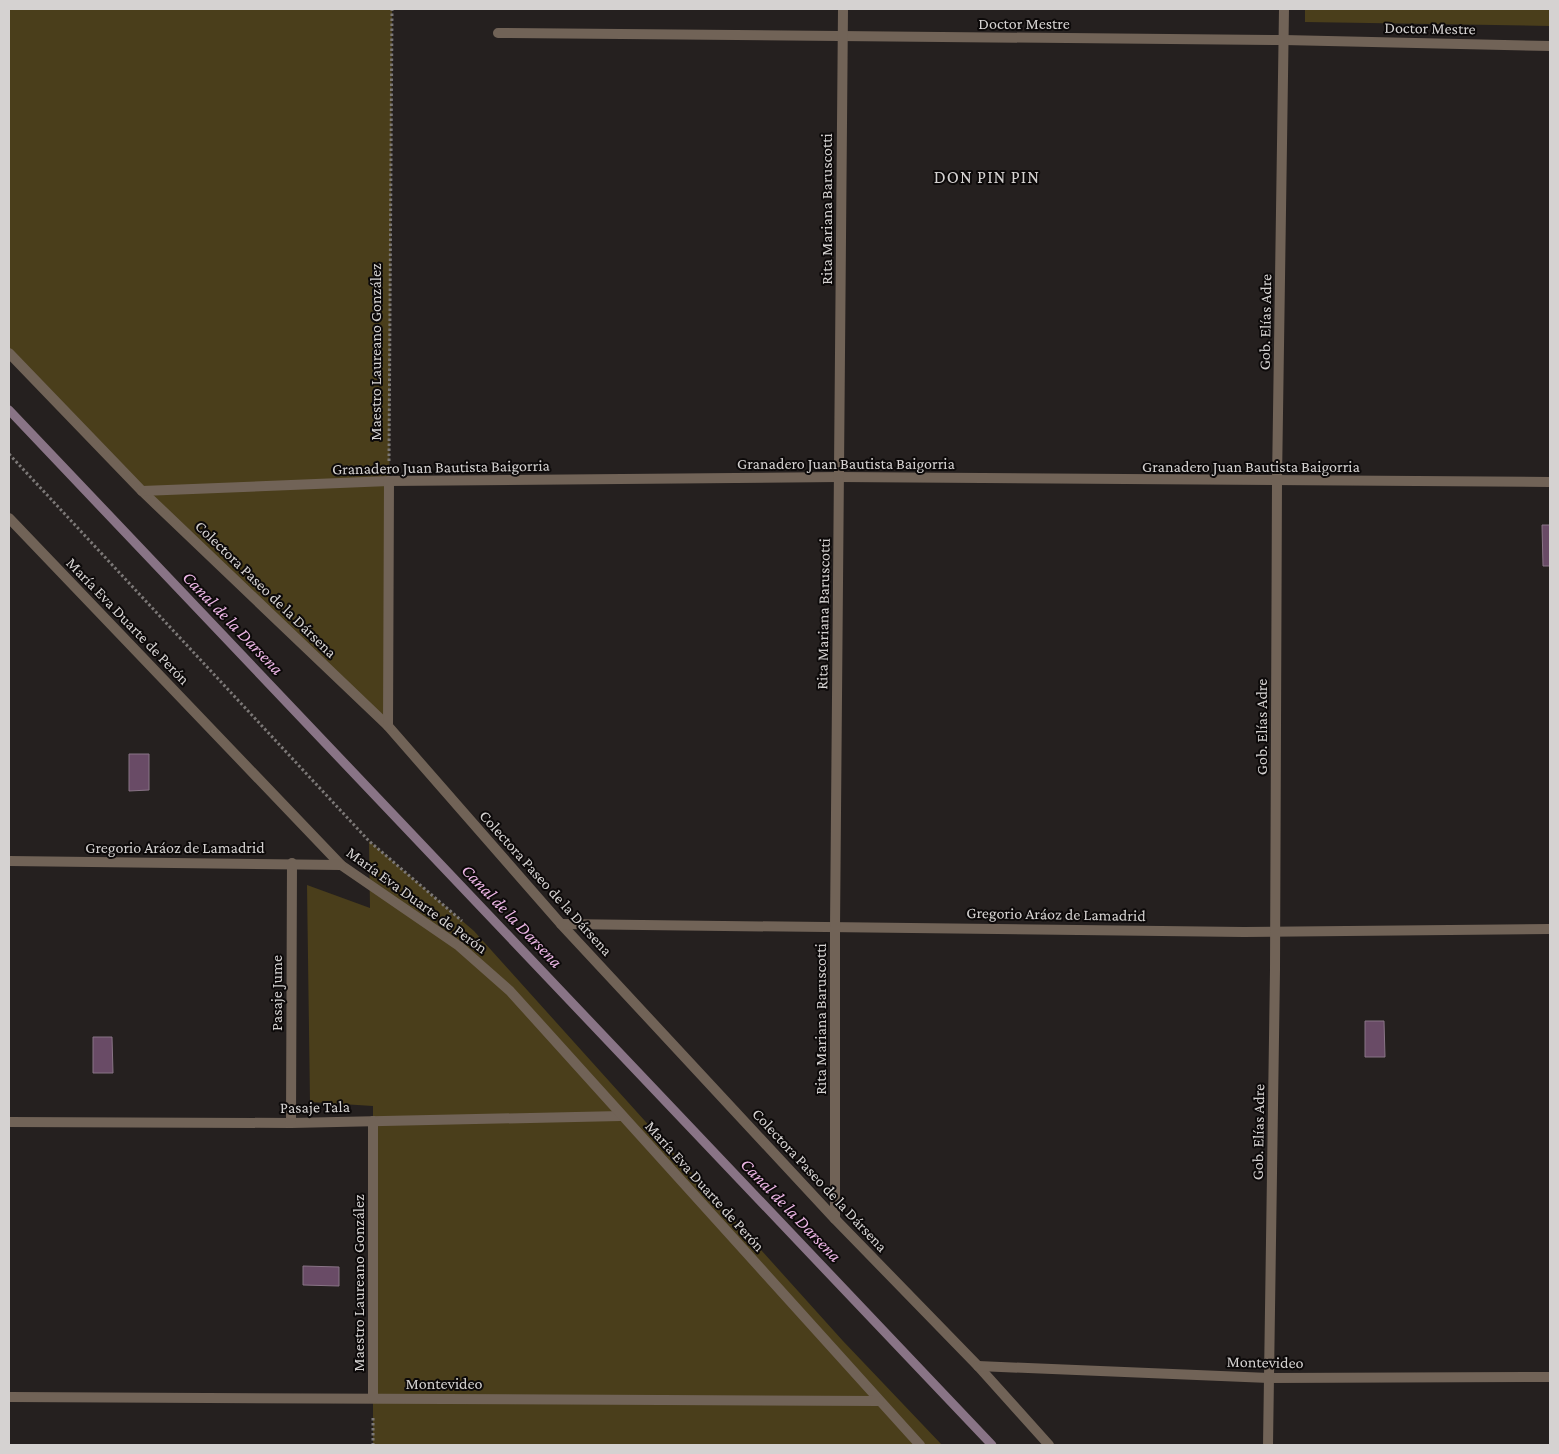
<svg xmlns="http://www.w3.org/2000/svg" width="1559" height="1454" font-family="'Crimson Pro',serif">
<rect width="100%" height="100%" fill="#25201f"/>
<g fill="#4a3e1b">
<path d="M9 9H392L388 726 273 618 9 353Z"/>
<path d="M1305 9H1550V26L1305 22Z"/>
<path d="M369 841 474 931 843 1341 942 1445H373V1106L310 1102 307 885 370 908Z"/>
</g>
<g fill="#694b66" stroke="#897486">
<path d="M1542 525H1550V566H1543Z"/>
<path d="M129 754H149V790L129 791Z"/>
<path d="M1365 1021H1384L1385 1057H1365Z"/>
<path d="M93 1037H112L113 1073H93Z"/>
<path d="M303 1266 339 1267V1286L303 1285Z"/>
</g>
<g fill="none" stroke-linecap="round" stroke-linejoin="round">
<path stroke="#897486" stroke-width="9" d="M9 410 992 1445"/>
<g stroke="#7c7877" stroke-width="3" stroke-dasharray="2.5 2.5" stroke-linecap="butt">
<path d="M9 454 369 841 462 921"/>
<path d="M389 461 392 9"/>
<path d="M373 1418V1445"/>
</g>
<g stroke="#716357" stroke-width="10">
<path d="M9 1122 291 1123 621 1116"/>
<path d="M291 1123 292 863"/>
</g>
<g stroke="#716357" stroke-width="10">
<path d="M498 33 1284 40 1550 46"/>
<path d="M9 353 142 491 388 726 561 924 835 1219 978 1366 1049 1445"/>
<path d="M142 491 389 481 839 477 1550 482"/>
<path d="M9 518 341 865 459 946 510 991 920 1445"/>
<path d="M388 726 389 481"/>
<path d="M9 861 341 865"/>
<path d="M561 924 1244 932 1550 929"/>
<path d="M835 1219V927L843 9"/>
<path d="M978 1366 1269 1378 1550 1377"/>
<path d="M9 1397 879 1401"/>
<path d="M373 1398V1121"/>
<path d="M1268 1445 1275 970 1277 481 1284 9"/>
</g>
</g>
<g text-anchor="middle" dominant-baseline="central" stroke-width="4" stroke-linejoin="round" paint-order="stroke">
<g font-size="16" fill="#d5d2d1" stroke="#0d0a0a">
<text x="1024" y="23">Doctor Mestre</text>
<text transform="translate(1430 28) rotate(1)">Doctor Mestre</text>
<text transform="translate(826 209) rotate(-90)">Rita Mariana Baruscotti</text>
<text transform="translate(1265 322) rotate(-89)">Gob. Elías Adre</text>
<text transform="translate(375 352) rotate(-90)">Maestro Laureano González</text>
<text x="846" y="463">Granadero Juan Bautista Baigorria</text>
<text x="1251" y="466">Granadero Juan Bautista Baigorria</text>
<text transform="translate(441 467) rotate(-1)">Granadero Juan Bautista Baigorria</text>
<text transform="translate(266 589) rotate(44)">Colectora Paseo de la Dársena</text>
<text transform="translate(823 614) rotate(-89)">Rita Mariana Baruscotti</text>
<text transform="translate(128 621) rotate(46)">María Eva Duarte de Perón</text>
<text transform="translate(1261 727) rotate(-90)">Gob. Elías Adre</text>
<text x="175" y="847">Gregorio Aráoz de Lamadrid</text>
<text transform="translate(546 883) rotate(48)">Colectora Paseo de la Dársena</text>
<text transform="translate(417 900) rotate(36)">María Eva Duarte de Perón</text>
<text transform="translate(1056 914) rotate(1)">Gregorio Aráoz de Lamadrid</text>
<text transform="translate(276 993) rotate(-90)">Pasaje Jume</text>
<text transform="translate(820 1019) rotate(-90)">Rita Mariana Baruscotti</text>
<text transform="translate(315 1107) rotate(-1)">Pasaje Tala</text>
<text transform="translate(1258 1132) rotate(-89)">Gob. Elías Adre</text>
<text transform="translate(820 1180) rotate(47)">Colectora Paseo de la Dársena</text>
<text transform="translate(705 1186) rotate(48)">María Eva Duarte de Perón</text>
<text transform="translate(358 1283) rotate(-90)">Maestro Laureano González</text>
<text transform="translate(1265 1362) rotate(1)">Montevideo</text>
<text x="444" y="1383">Montevideo</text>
</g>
<g font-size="18" letter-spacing="1" fill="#d5d2d1" stroke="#0d0a0a">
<text x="987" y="177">DON PIN PIN</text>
</g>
<g font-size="18" font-style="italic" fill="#ecb6e5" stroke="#0d0a0a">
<text transform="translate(233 623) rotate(46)">Canal de la Darsena</text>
<text transform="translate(512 916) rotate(46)">Canal de la Darsena</text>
<text transform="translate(791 1210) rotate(46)">Canal de la Darsena</text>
</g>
</g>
<rect width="1559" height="1454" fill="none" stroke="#d5d2d1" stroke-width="20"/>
</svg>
